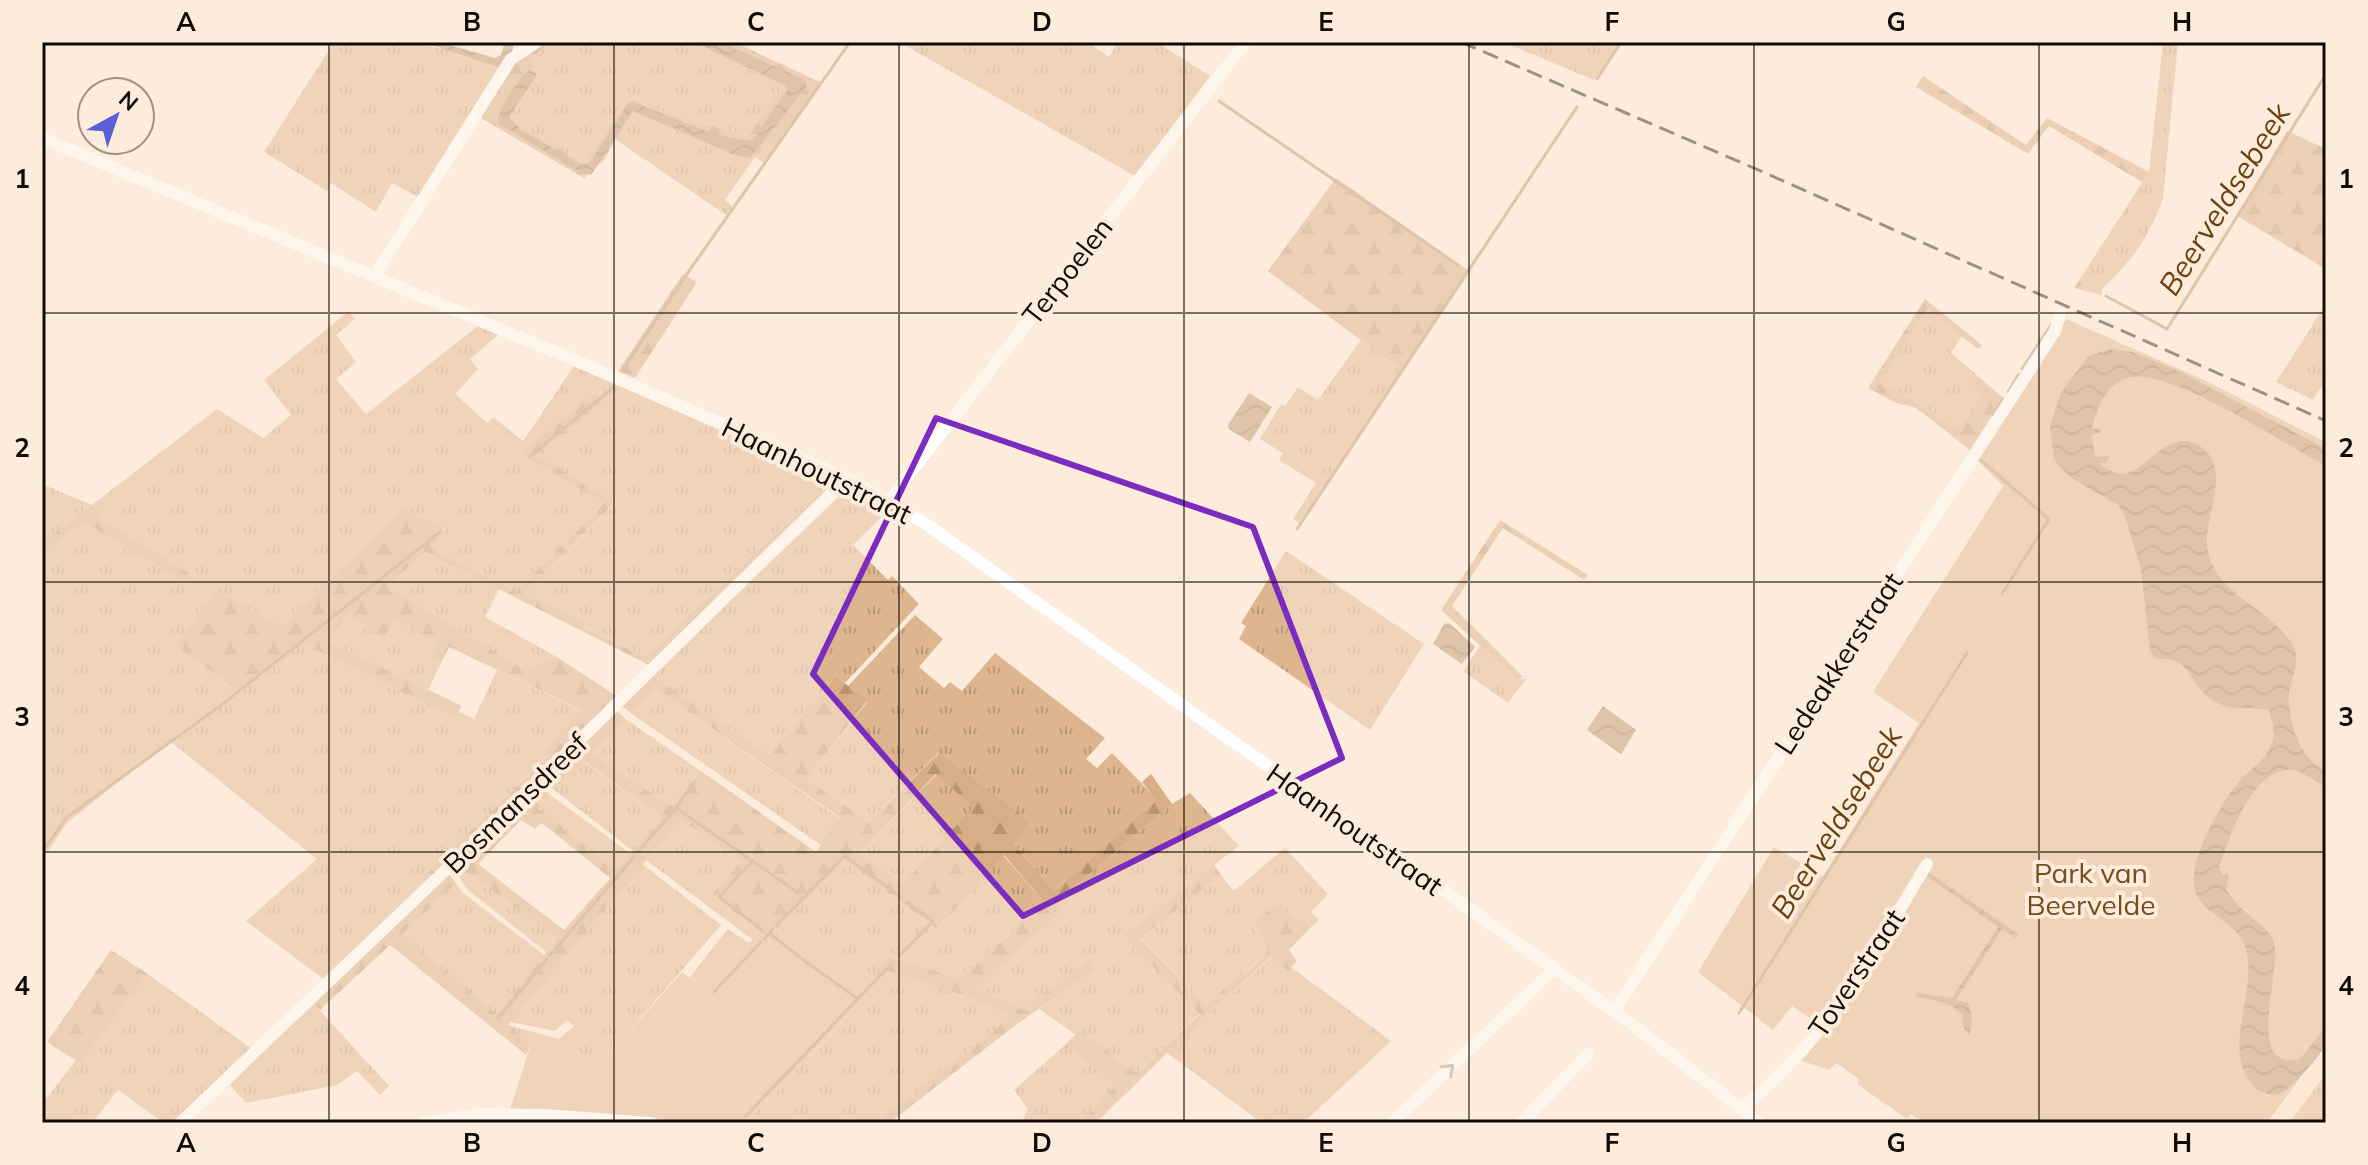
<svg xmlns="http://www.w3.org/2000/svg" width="2368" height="1165" font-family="Mulish,sans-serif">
<defs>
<pattern id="grass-tufts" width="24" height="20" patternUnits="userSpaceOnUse" patternTransform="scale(2)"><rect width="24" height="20" fill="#ddb68f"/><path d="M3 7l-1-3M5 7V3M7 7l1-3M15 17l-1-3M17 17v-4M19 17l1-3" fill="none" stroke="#bd9b7a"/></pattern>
<pattern id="forest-firs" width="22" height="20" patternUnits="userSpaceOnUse" patternTransform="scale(2)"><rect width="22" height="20" fill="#d7ae85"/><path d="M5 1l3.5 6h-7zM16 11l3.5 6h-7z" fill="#b89471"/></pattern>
<pattern id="water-waves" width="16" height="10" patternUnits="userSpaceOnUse" patternTransform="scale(2)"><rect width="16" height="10" fill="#b9926a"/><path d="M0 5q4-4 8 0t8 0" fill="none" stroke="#957555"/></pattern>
</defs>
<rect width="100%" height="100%" fill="#fdecdc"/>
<g fill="url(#grass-tufts)">
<path d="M334 42 414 43 468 54 501 66 418 197 392 183 376 212 331 183 327 191 264 152Z"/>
<path d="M549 42H692L785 86 747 136 711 125 705 128 652 108 648 118 745 155 760 138 774 148 764 163 755 157 725 200 732 206 726 215 615 139 624 124 615 118 584 164 503 116 534 71 531 61C535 53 544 50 549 42Z"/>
<path d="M899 42H1087L1109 57 1118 42H1156L1210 76 1135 176Z"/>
<path d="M1503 42H1621L1594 80Z"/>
<path d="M2163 42H2178L2163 198C2151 235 2130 263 2102 289V295L2074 288 2149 172Z"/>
<path d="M2326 304V379L2313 400 2276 382Z"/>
<path d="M1927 309 1962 336 1951 353 1978 376 1972 385 1983 393 1959 432 1910 398 1878 383Z"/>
<path d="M349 311 355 319 336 335 356 362 336 379 366 414 478 326 498 335 470 359 478 369 455 394 487 423 493 417 523 441 574 366 833 480 644 656 582 626 583 622 524 594 616 503 536 455 604 403 596 393 519 454 604 503 516 591 429 548 445 529 403 508 282 626 302 643 455 719 459 712 474 719 497 670 583 711 544 750 548 755 429 874 433 877 325 980 246 921 317 859 170 741 67 823 42 860V554L84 522 184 582 96 518 92 505 42 542V484L92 505 217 409 263 438 291 415 264 380Z"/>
<path d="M1361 340 1402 371 1299 523 1293 519 1316 483 1279 460 1283 453 1260 439 1281 404 1285 406 1298 387 1318 400Z"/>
<path d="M849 487 889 509 853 545 888 580 892 576 919 604 845 683 836 676 769 757 652 675Z"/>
<path d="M1286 551 1424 644 1370 730 1239 639 1246 626 1241 623Z"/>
<path d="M425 552 499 589 485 617 557 657 541 664 521 667 386 588Z"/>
<path d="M350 613 394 619 439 643 432 658 441 663 428 690 325 641Z"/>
<path d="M915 615 943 639 919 667 944 688 950 682 962 691 995 653 1105 738 1086 759 1097 768 1112 753 1158 800 1054 891 1014 844 1028 821 938 753 869 822 806 779 867 702 848 686Z"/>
<path d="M1481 645 1518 680 1527 678 1508 703 1463 671Z"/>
<path d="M655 689 839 818 821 845 632 714Z"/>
<path d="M627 720 701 771 671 807 591 752Z"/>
<path d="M583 761 662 817 633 851 553 789Z"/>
<path d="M937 774 974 807 903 885 860 853Z"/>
<path d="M1190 793 1239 846 1123 935 1200 1013 1136 1073 1081 1031 1076 1035 1039 1009 1093 970 1023 1010 973 988 1063 910 1057 902 1172 804Z"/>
<path d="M549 794 631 854 617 871 537 807Z"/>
<path d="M681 818 741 861 712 895 760 932 753 940 646 860Z"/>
<path d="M1285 848 1328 894 1311 912 1319 920 1310 928 1301 916 1295 921 1255 928 1268 950 1244 975 1241 972 1206 1006 1140 937 1221 875 1234 891Z"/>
<path d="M1003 855 1045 903 958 978 888 956 965 996 1013 1016 876 1123H746L867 996 777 926 843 860 937 929Z"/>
<path d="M642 864 721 925 605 1059 531 1044 507 1025 559 1039 574 1026 567 1020 555 1031 510 1022Z"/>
<path d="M458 866 557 938 546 952 467 889 454 869Z"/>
<path d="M456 883 462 892 544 955 497 1016 401 934Z"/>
<path d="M728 929 749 943 704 988 690 977Z"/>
<path d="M1272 957 1287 970 1291 967 1391 1041 1303 1123H1262L1174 1058 1188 1045 1192 1032 1205 1017Z"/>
<path d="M148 974 252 1049 174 1123H164L118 1090 92 1123H42V1104L76 1060 80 1062Z"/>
<path d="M312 1002 389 1086 380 1095 357 1071 337 1085 246 1103 230 1085Z"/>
<path d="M1065 1045 1117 1086 1079 1123H1021L1028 1109 1014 1090Z"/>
<path d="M2326 1074V1123H2289Z"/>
</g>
<g fill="url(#forest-firs)" fill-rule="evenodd">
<path d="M541 42H549C544 50 535 53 531 61L534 71 504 116 584 164 615 118 624 124 604 160 584 178 479 117 510 68Z"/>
<path d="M692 42H734L822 83 774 148 760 138 745 155 648 118 652 107 705 127 711 125 747 136 784 86Z"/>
<path d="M1923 76 2026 145 2047 118 2149 172 2142 182 2049 126 2028 154 1916 87Z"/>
<path d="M2287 131 2326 149V269L2237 216Z"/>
<path d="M1336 178 1469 271 1402 371 1268 271Z"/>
<path d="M683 274 697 282 635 378 618 371Z"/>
<path d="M1925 299 1982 345 1978 349 1927 309 1879 383 1910 398 1959 431 1982 394 1971 385 1978 376 2003 398 1970 450 1924 414 1914 407 1896 403 1868 388Z"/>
<path d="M596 392 604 403 536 455 616 502 524 594 584 622 583 627 644 656 830 483 834 487 649 665 425 552 387 587 521 667 541 664 557 657 618 697 433 877 428 873 548 756 543 751 582 710 449 647 441 663 431 658 438 643 394 620 383 639 350 613 326 641 462 706 455 719 302 643 240 691 175 646 216 591 282 626 403 508 445 529 430 548 516 591 604 503 519 454Z"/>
<path d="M92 505 101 513 97 518 189 573 184 582 84 522 42 554V542Z"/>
<path d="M1500 520 1588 575 1584 580 1503 528 1452 606 1523 677 1518 680 1441 610Z"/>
<path d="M652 675 769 756 836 676 867 701 806 779 869 822 939 753 1029 821 1014 844 1054 891 1157 800 1142 782 1151 774 1172 804 1057 902 1064 910 974 988 1024 1010 1088 961 1094 970 1016 1025 889 1123H876L1012 1016 965 996 880 968 888 956 958 978 1045 903 1004 855 937 929 843 860 767 937 712 895 741 861 681 819 508 1025 531 1044 526 1055 390 945 320 1010 312 1002 448 873 456 883 402 934 497 1015 557 938 458 866 541 786 549 794 537 807 617 870 662 817 584 761 553 789 544 782 617 711 627 720 592 753 671 806 701 771 816 852 839 817 655 689 632 714 622 706ZM936 774 973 807 903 884 860 853ZM521 820 535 829 542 823 610 878 564 930 478 864Z"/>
<path d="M1214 865 1221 875 1140 938 1206 1006 1241 972 1245 975 1268 950 1255 927 1257 920 1274 906H1282L1295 921 1302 916 1310 928 1289 950 1297 961 1288 971 1271 957 1205 1017 1192 1032 1188 1045 1174 1058 1167 1053 1096 1123H1079L1116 1086 1065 1045 1080 1030 1136 1073 1200 1014 1123 935Z"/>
<path d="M111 950 148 974 80 1063 47 1042Z"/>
</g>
<g fill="#ddb68f">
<path d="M2066 319 2202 379 2326 442V1043L2267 1123H1925L1911 1114 1907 1119 1857 1084 1859 1079 1836 1063 1830 1070 1799 1060 1827 1030 1792 1006 1773 1030 1698 972 1774 847 1823 876 1919 723 1873 692 2003 486 1975 458Z"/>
<path d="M777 926 867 996 746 1123H701L510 1109 531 1044 605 1059 682 972 704 988 760 932 767 937Z"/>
</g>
<g fill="url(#water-waves)">
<path d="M422 42 442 43 495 58 501 55 505 42H514L512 52 499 67Z"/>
<path d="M695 42H721L805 80 807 86 751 158 735 155 633 111 591 175 572 168 498 123C499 104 515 88 525 72L530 71 536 73V76L509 117 521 130 580 164 590 163 628 103 632 101C654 110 734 146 753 139L787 91V86Z"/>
<path d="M2110 349 2132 352 2179 371 2326 449V466C2286 445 2172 369 2131 377 2107 382 2097 407 2092 429H2100L2101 432 2091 436 2096 457 2109 456 2106 463 2103 462 2100 464C2138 497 2154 433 2191 442 2198 444 2206 449 2210 456 2226 477 2205 521 2207 545 2211 593 2271 608 2293 645 2301 661 2292 676 2289 692 2287 711 2295 740 2307 756 2311 762 2320 767 2326 770V787C2315 782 2304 772 2292 770 2253 765 2228 840 2219 868L2223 875 2229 874 2226 890C2231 896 2236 903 2242 909 2252 919 2266 926 2273 939 2285 966 2241 1072 2300 1059L2326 1027C2326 1033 2327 1040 2325 1045 2319 1058 2292 1088 2280 1094 2273 1097 2263 1093 2257 1089 2216 1053 2262 989 2244 944 2235 920 2197 913 2194 886 2190 857 2223 798 2243 777 2252 768 2266 759 2271 746 2276 736 2273 722 2269 711 2247 704 2237 714 2214 701 2189 687 2192 655 2157 659L2150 652 2141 569 2125 516 2118 505 2071 478 2054 460 2050 426 2061 393 2088 356Z"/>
<path d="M1249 393 1272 407 1250 442 1229 429 1228 425Z"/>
<path d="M1449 623 1475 647 1462 664 1433 644 1444 624Z"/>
<path d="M1603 706 1636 730 1621 754 1587 730Z"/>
<path d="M1928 872 2018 934 2016 938 2002 929 1956 1000 1968 1003C1972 1010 1973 1028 1969 1035L1964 1029 1961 1013C1948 1001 1932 1000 1916 997L1917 993 1952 998 1998 927 1927 876Z"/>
</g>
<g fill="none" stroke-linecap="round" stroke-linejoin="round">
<g stroke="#b9926a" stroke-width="3">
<path d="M1597 79 1621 42"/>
<path d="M1219 101 1458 265"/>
<path d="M2077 286 2080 283"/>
<path d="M2106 296 2167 329 2326 74"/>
<path d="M2022 369 2051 325"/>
<path d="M622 371 689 271 850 42"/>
<path d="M2008 392 2019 374"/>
<path d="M1993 416 2003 399"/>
<path d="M529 457 614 387"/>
<path d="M1977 457 2049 519 2002 594"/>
<path d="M1297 529 1577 107"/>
<path d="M694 782 676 808 797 892"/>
<path d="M42 852 67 817 220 706 440 532"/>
<path d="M638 852 676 808"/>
<path d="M752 861 719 897 761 929"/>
<path d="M907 902 929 918"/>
<path d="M776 926 845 856 902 898"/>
<path d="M769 933 800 957"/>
<path d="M764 939 773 929"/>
<path d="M550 955 633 858"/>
<path d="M899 956 933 921 932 920"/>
<path d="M802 959 858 999"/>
<path d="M714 992 761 942"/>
<path d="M1739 1013 1967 653"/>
<path d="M498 1018 547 959"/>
<path d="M745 1117 893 962"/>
</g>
<g stroke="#fff" stroke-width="12">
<path d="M42 138 572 359 847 478 929 526 1625 1019 1760 1123"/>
<path d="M374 277 511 59 537 42"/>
<path d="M889 500 1246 42"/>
<path d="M1614 1011 2055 331 2060 314"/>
<path d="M1742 1108C1826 1042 1873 953 1927 864"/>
<path d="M180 1123 490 828 847 478"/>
<path d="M424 1123 482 1114 545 1115 652 1123"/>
<path d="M1392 1123 1553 970"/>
<path d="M1521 1123 1588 1054"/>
</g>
<path stroke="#fce2c7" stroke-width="16" d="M2279 1123 2326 1060"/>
<path stroke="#2b251e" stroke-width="3" stroke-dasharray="16 8" stroke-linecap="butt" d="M1461 42 1763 172 2326 421"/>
</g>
<defs><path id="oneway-chevron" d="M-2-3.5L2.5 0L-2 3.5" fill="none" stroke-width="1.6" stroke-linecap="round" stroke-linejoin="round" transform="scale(2)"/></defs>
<use stroke="#9f9d9b" href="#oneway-chevron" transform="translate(1449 1069) rotate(-44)"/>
<path d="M0 0H2368V1165H0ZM936 418 1253 527 1342 758 1023 916 813 674Z" fill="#fdecdc" fill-opacity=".55" fill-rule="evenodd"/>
<path fill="none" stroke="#7b2cbf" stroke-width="6" stroke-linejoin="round" d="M936 418 1253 527 1342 758 1023 916 813 674Z"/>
<path fill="none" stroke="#100b06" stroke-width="2" stroke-opacity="0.55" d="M329 42V1123M614 42V1123M899 42V1123M1184 42V1123M1469 42V1123M1754 42V1123M2039 42V1123M42 313H2326M42 582H2326M42 852H2326"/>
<g text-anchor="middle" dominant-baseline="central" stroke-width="8" stroke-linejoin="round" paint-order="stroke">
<g font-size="28" fill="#100b06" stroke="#fdecdc">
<text transform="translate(1067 271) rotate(-52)">Terpoelen</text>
<text transform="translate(817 470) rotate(26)">Haanhoutstraat</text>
<text transform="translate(1838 663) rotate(-57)">Ledeakkerstraat</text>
<text transform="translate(515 803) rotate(-44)">Bosmansdreef</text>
<text transform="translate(1355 829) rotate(35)">Haanhoutstraat</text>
<text transform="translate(1856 973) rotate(-56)">Toverstraat</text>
</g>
<g font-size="28" fill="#754d1e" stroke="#fdecdc">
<text x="2091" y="872">Park van<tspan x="2091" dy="32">Beervelde</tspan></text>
</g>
<g font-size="30" font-style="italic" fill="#694110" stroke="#fdecdc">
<text transform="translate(2224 199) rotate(-58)">Beerveldsebeek</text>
<text transform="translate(1836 822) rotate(-58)">Beerveldsebeek</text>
</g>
</g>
<rect width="2368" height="1165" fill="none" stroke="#fdecdc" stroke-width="88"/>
<g transform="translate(116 116) rotate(40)"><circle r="38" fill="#fdecdc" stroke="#9e9286" stroke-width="2"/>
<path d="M0-6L14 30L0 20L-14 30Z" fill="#5a5fd7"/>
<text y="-12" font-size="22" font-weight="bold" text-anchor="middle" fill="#100b06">N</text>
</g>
<rect x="44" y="44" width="2280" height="1077" fill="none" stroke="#100b06" stroke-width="3"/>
<g font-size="26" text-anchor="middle" font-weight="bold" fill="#100b06">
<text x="186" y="31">A</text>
<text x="472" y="31">B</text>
<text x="756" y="31">C</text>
<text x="1042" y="31">D</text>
<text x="1326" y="31">E</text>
<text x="1612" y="31">F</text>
<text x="1896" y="31">G</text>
<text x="2182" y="31">H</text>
<text x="22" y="188">1</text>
<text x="2346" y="188">1</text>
<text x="22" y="457">2</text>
<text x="2346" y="457">2</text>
<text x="22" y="726">3</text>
<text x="2346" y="726">3</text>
<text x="22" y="995">4</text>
<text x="2346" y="995">4</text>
<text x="186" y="1152">A</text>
<text x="472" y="1152">B</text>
<text x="756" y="1152">C</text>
<text x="1042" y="1152">D</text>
<text x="1326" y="1152">E</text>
<text x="1612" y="1152">F</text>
<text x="1896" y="1152">G</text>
<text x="2182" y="1152">H</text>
</g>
</svg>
